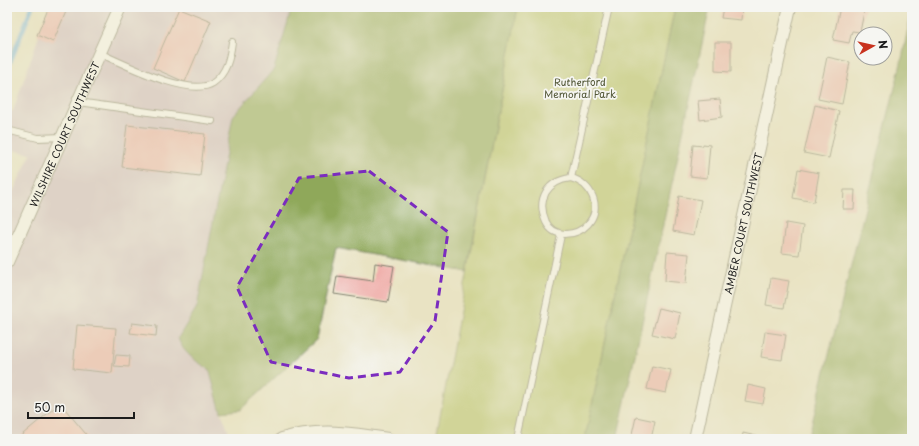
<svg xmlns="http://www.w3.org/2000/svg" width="919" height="446" font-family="'Playpen Sans',sans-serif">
<rect width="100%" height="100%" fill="#f6f6f2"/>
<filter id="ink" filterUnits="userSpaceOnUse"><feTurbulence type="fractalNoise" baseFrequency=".025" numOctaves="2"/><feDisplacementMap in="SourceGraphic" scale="8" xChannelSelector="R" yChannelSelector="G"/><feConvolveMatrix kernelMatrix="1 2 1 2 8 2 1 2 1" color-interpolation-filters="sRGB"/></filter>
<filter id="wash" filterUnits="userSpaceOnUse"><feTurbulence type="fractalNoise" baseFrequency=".012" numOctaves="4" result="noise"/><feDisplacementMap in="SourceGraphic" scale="16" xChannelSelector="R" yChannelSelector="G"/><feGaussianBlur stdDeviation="0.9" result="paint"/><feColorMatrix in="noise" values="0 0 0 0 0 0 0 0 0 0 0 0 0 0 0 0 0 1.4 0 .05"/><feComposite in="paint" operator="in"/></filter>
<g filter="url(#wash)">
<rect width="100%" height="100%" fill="#e9e3c3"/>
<path fill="#d1bdca" d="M49 7H292L274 69 233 116 197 307 178 338 182 348 197 362 209 369 221 412 230 435 224 439H7V204L31 154 7 149V111H13Z"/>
<path fill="#b4c265" stroke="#686f40" d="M518 7H675L585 439H476L437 432Z"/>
<g fill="#8fa85a" stroke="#56623b">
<path d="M292 7H518L467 272 336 248 317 339 240 410 221 412 209 369C195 361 183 353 178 338L197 307 233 116 274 69Z"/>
<path d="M675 7H710L617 439H585Z"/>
<path d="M912 8V439H808L901 63Z"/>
</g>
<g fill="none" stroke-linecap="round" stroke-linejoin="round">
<path stroke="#70b3e5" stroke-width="4.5" d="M7 70 32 7"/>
</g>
<g id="blocks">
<g fill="#f0b0ac">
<path d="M49 7H68L53 42 37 35Z"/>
<path d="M723 7H742L741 20 721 18Z"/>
<path d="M840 7H865L860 32 852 31 849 43 833 40Z"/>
<path d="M179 8 211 21 185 82 153 68Z"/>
<path d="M715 42H731V72L715 71Z"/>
<path d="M827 57 850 62 842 104 818 99Z"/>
<path d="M720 99 722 117 700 120 698 101Z"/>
<path d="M815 105 839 111 829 158 804 153Z"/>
<path d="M127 125 205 134 200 176 122 167Z"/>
<path d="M703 144 710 145 707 178 690 176 693 145 703 146Z"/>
<path d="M798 169 819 173 814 202 793 198Z"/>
<path d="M844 190H855L854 209H843Z"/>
<path d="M679 196 701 200 694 235 673 231Z"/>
<path d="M786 223 803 226 799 255 782 253Z"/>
<path d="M667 252 689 254 686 283 665 281Z"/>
<path d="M375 263 394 266 388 302 334 294 337 276 373 281Z"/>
<path d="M771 278 789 281 784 308 766 305Z"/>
<path d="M659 308 680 313 675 339 652 334Z"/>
<path d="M132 323 157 326 156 336 130 333Z"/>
<path d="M77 325 116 328 112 373 73 369Z"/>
<path d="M765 332 786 335 782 360 761 357Z"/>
<path d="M116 355 130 356 129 367 114 366Z"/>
<path d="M652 366 671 370 666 393 647 389Z"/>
<path d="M748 385 766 389 763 404 745 401Z"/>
<path d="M60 403 90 439H17Z"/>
<path d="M636 417 655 421 651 439H631Z"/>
<path d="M743 433 760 437V439H742Z"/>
</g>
</g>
</g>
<g filter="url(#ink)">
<use href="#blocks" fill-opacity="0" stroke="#828070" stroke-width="1"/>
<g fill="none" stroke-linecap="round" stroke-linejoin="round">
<g stroke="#828070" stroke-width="8">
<g id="service">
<path d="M99 53C124 64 190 98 213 83 227 73 230 57 232 42"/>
<path d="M78 102 212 121"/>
<path d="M7 130 38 138 62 137"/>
<path d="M571 178 609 7"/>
<path d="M571 178C591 183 603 207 588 224 577 236 554 239 546 222 536 199 547 181 571 178Z"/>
<path d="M518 439 561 235"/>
</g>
</g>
<g stroke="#828070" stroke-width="14">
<g id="minor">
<path id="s1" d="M7 262 120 7"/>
<path d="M282 439C317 428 353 433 388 439"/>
<path id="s2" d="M695 439 790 7"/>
</g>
</g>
<use href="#service" stroke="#fff" stroke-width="6"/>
<use href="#minor" stroke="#fff" stroke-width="12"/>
</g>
</g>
<path d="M0 0H919V446H0ZM369 171 448 232 435 321 400 372 349 378 271 362 237 287 299 178Z" fill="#e9e3c3" fill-opacity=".55" fill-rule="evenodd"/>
<path fill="none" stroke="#7b2cbf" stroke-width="3" stroke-dasharray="8 5" stroke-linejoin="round" d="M369 171 448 232 435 321 400 372 349 378 271 362 237 287 299 178Z"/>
<g text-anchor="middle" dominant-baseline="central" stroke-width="3.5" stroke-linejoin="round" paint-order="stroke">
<g font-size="10" fill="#515636" stroke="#f6f6f2">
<text x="580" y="81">Rutherford<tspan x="580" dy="12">Memorial Park</tspan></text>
</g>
<g font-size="10" fill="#1c1c1c" stroke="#f6f6f2">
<text stroke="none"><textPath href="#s1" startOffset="140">WILSHIRE COURT SOUTHWEST</textPath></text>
<text stroke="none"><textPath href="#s2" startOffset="221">AMBER COURT SOUTHWEST</textPath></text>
</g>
</g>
<rect width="919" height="446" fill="none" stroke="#f6f6f2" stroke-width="24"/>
<g transform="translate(873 46) rotate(82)"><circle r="19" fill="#f6f6f2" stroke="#9f9f9c"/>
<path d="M0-3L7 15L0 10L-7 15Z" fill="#c8321e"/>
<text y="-6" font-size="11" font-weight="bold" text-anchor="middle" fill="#1c1c1c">N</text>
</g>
<path d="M28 412v6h106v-6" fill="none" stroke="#1c1c1c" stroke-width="2"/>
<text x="34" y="412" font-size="12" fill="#1c1c1c" stroke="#f6f6f2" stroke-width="3" paint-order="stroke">50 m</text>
</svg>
